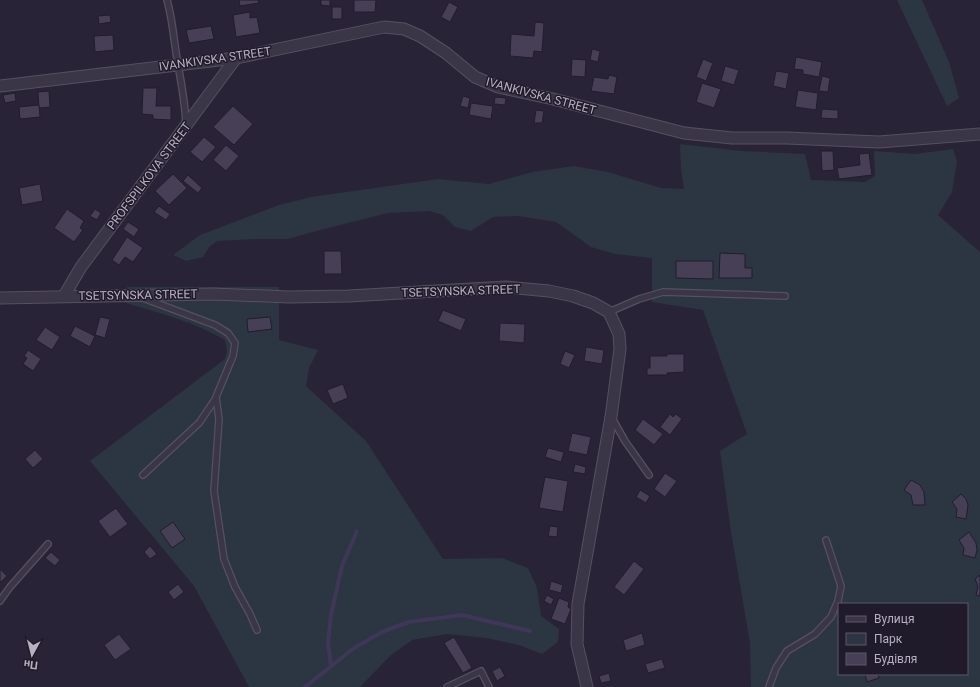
<svg xmlns="http://www.w3.org/2000/svg" width="980" height="687" font-family="Roboto,sans-serif">
<rect width="100%" height="100%" fill="#282336"/>
<g fill="#2c3542" fill-rule="evenodd">
<path d="M897 0H922L949 62 959 98 947 106Z"/>
<path d="M680 144 742 151 805 154 811 180 865 182 875 176 874 151 915 154 953 149 957 161 952 192 938 215 980 252V687H751L750 643 731 532 720 451 747 434 703 310 652 302V258L615 254 591 247 556 222 518 216 493 217 471 231 455 227 443 215 429 211 388 213 320 230 288 239H258L217 241 209 247 203 257 186 261 173 255 200 235 279 205 311 197 438 179 489 184 532 172 574 166 608 172 661 188 684 189 681 169ZM839 604H967V674H839Z"/>
<path d="M127 287H279V340L318 350 309 368 306 386 366 441 443 559 502 558 528 568 537 588 541 616 559 629 558 642 542 654 519 645 486 638 447 634 412 640 391 655 360 687H249L194 586 90 461 225 359 227 350 225 340C195 322 159 313 126 303Z"/>
</g>
<g fill="none" stroke-linecap="round" stroke-linejoin="round">
<g stroke="#403659" stroke-width="4">
<path d="M331 666 328 642 331 615 342 566 357 531"/>
<path d="M305 687 354 648 384 631 409 622 462 615 530 631"/>
</g>
</g>
<g fill="#463f56" stroke="#221d2d">
<path d="M239 0H258L259 3 240 6Z"/>
<path d="M321 0H330V6L321 5Z"/>
<path d="M354 0H376L375 12H354Z"/>
<path d="M449 2 458 7 450 22 441 17Z"/>
<rect x="332" y="7" width="10" height="12"/>
<path d="M250 12V18L257 17 260 33 236 37 233 15Z"/>
<path d="M110 15 111 22 99 24 98 16Z"/>
<path d="M535 22 544 23 542 52 534 51 533 58 510 56 511 34 534 36Z"/>
<path d="M211 26 214 39 189 43 186 30Z"/>
<path d="M113 35 114 50 95 52 94 36Z"/>
<path d="M592 49 600 51 598 62 590 60Z"/>
<path d="M796 57 822 62 819 77 803 74V70L794 69Z"/>
<path d="M572 59 586 60 585 77 571 76Z"/>
<path d="M703 59 713 63 706 81 696 77Z"/>
<path d="M725 66 739 70 734 85 721 81Z"/>
<path d="M776 71 789 73 786 89 773 86Z"/>
<path d="M609 75 617 77 614 94 591 91 594 77 608 79Z"/>
<path d="M822 76 830 78 828 92 819 91Z"/>
<path d="M702 83 721 89 714 108 696 102Z"/>
<path d="M143 88H157L156 106H171V120L153 119V115L142 114Z"/>
<path d="M798 90 818 93 816 110 795 107Z"/>
<path d="M49 91 50 107 39 108 38 92Z"/>
<path d="M15 93 16 101 5 103 3 95Z"/>
<path d="M463 96 470 98 468 108 460 106Z"/>
<path d="M495 97 506 98 505 105 494 104Z"/>
<path d="M471 103 493 106 491 119 469 115Z"/>
<path d="M39 105 40 117 20 119 19 107Z"/>
<path d="M233 106 253 124 234 145 213 127Z"/>
<path d="M822 109 838 110V119L821 118Z"/>
<path d="M536 110 544 111 542 123H534Z"/>
<path d="M204 137 216 147 202 162 190 152Z"/>
<path d="M226 145 239 156 226 171 213 160Z"/>
<path d="M821 151H833L834 170 822 171Z"/>
<path d="M869 153 872 175 839 179 837 168 860 165 859 154Z"/>
<path d="M173 174 187 188 169 205 155 191Z"/>
<path d="M188 175 202 188 198 193 183 181Z"/>
<path d="M40 184 43 201 22 205 19 188Z"/>
<path d="M159 206 170 214 166 220 154 212Z"/>
<path d="M67 209 84 221 80 228 83 230 74 242 54 228Z"/>
<path d="M95 209 101 213 97 220 90 216Z"/>
<path d="M128 222 139 229 134 237 123 229Z"/>
<path d="M127 237 143 248 133 262 125 257 119 265 112 260Z"/>
<path d="M324 251H341L342 274H324Z"/>
<path d="M720 253 745 254V268H752V278H719Z"/>
<path d="M676 261H713V279L676 278Z"/>
<path d="M443 310 466 319 461 331 438 321Z"/>
<path d="M100 317 110 319 105 338 95 335Z"/>
<path d="M270 317 272 329 248 332 247 319Z"/>
<path d="M500 323 525 324 524 343 499 341Z"/>
<path d="M75 326 95 336 90 347 70 336Z"/>
<path d="M45 327 60 337 52 350 36 340Z"/>
<path d="M586 347 604 350 602 364 584 361Z"/>
<path d="M28 350 41 359 33 371 23 364 27 358 24 356Z"/>
<path d="M565 351 575 355 569 368 560 364Z"/>
<path d="M667 354H684V372L667 373V375H647V368H650V356H667Z"/>
<path d="M343 384 348 398 333 404 327 390Z"/>
<path d="M670 414 673 417 676 414 682 419 670 435 660 427Z"/>
<path d="M643 419 663 434 654 445 635 430Z"/>
<path d="M572 433 591 437 587 455 568 451Z"/>
<path d="M548 448 564 452 561 462 545 457Z"/>
<path d="M35 450 43 459 33 468 25 459Z"/>
<path d="M575 464 586 467 585 474 573 472Z"/>
<path d="M665 473 677 481 665 497 654 489Z"/>
<path d="M545 477 568 481 563 512 539 508Z"/>
<path d="M911 480 920 485 924 492 925 505H913L911 495 904 490Z"/>
<path d="M640 490 650 496 646 503 636 497Z"/>
<path d="M961 494 966 499 968 505 966 519 956 517 957 509 952 502Z"/>
<path d="M116 508 128 524 110 537 98 521Z"/>
<path d="M173 522 185 539 172 548 160 531Z"/>
<path d="M550 526 558 527 557 537 548 536Z"/>
<path d="M969 532 976 543 977 550 975 558 963 555 964 548 959 540Z"/>
<path d="M150 546 157 554 150 559 144 552Z"/>
<path d="M51 552 60 560 55 566 45 558Z"/>
<path d="M634 561 644 569 624 595 614 587Z"/>
<path d="M0 569 7 576 1 582 0 581Z"/>
<path d="M980 575V596L976 595 978 586 975 579Z"/>
<path d="M551 581 563 585 561 593 549 590Z"/>
<path d="M178 584 184 592 174 600 168 592Z"/>
<path d="M547 595 554 599 551 605 544 601Z"/>
<path d="M559 598 569 602 568 607 571 609 565 624 551 619Z"/>
<path d="M642 633 645 645 626 651 623 640Z"/>
<path d="M119 634 131 649 115 660 104 645Z"/>
<path d="M454 637 472 668 463 673 444 643Z"/>
<path d="M662 659 665 668 648 673 645 664Z"/>
<path d="M500 667 505 676 497 681 492 671Z"/>
<path d="M609 673 611 681 601 683 599 676Z"/>
<path d="M865 674H878L879 678 867 682Z"/>
</g>
<g fill="none" stroke-linecap="round" stroke-linejoin="round">
<g stroke="#565061" stroke-width="8">
<g id="service">
<path d="M167 0C173 21 174 43 178 65 182 86 185 102 186 124"/>
<path d="M143 298 215 325 228 333 235 343 233 356 216 397 219 419 214 491 224 559 235 587 250 614 257 630"/>
<path d="M609 312 639 299 663 292 785 296"/>
<path d="M612 418 625 441 649 475"/>
<path d="M143 475 199 423 216 398"/>
<path d="M0 601 10 587 48 544"/>
<path d="M447 687 481 671 489 687"/>
<path d="M769 687 776 668 787 651 815 634 831 617 838 601 841 586 826 540"/>
</g>
</g>
<g stroke="#565061" stroke-width="13">
<g id="minor">
<path d="M0 86 236 58 384 27 404 29 420 36 446 53 475 77 498 87 553 99 684 133 732 138H787L879 142 980 134"/>
<path d="M64 296 81 267 236 58"/>
<path d="M0 298 213 294 289 297 349 296 506 287 549 291 573 296 593 303 609 312 619 334 620 349 611 417 578 604 577 644 587 687"/>
</g>
</g>
<use href="#service" stroke="#3b3647" stroke-width="5.5"/>
<use href="#minor" stroke="#3b3647" stroke-width="11"/>
</g>
<g text-anchor="middle" dominant-baseline="central" stroke-width="3" stroke-linejoin="round" paint-order="stroke">
<g font-size="12" fill="#b7b0c3" stroke="#201b2b">
<text transform="translate(215 59) rotate(-8)">IVANKIVSKA STREET</text>
<text transform="translate(541 96) rotate(15)">IVANKIVSKA STREET</text>
<text transform="translate(149 176) rotate(-53)">PROFSPILKOVA STREET</text>
<text transform="translate(461 291) rotate(-2)">TSETSYNSKA STREET</text>
<text transform="translate(138 295) rotate(-1)">TSETSYNSKA STREET</text>
</g>
</g>
<rect x="838" y="603" width="130" height="72" fill="#201b2b" stroke="#5c5768"/>
<rect x="846" y="616" width="20" height="6" fill="#3b3647" stroke="#5c5768"/>
<text x="874" y="623" font-size="12" fill="#b7b0c3">Вулиця</text>
<rect x="846" y="633" width="20" height="12" fill="#2c3542" stroke="#5c5768"/>
<text x="874" y="643" font-size="12" fill="#b7b0c3">Парк</text>
<rect x="846" y="653" width="20" height="12" fill="#463f56" stroke="#5c5768"/>
<text x="874" y="663" font-size="12" fill="#b7b0c3">Будівля</text>
<g transform="translate(32 655) rotate(187)" stroke="#201b2b" stroke-width="3" paint-order="stroke">
<path d="M0-3L7 15L0 10L-7 15Z" fill="#b7b0c3"/>
<text y="-6" font-size="11" font-weight="bold" text-anchor="middle" fill="#b7b0c3">Пн</text>
</g>
</svg>
